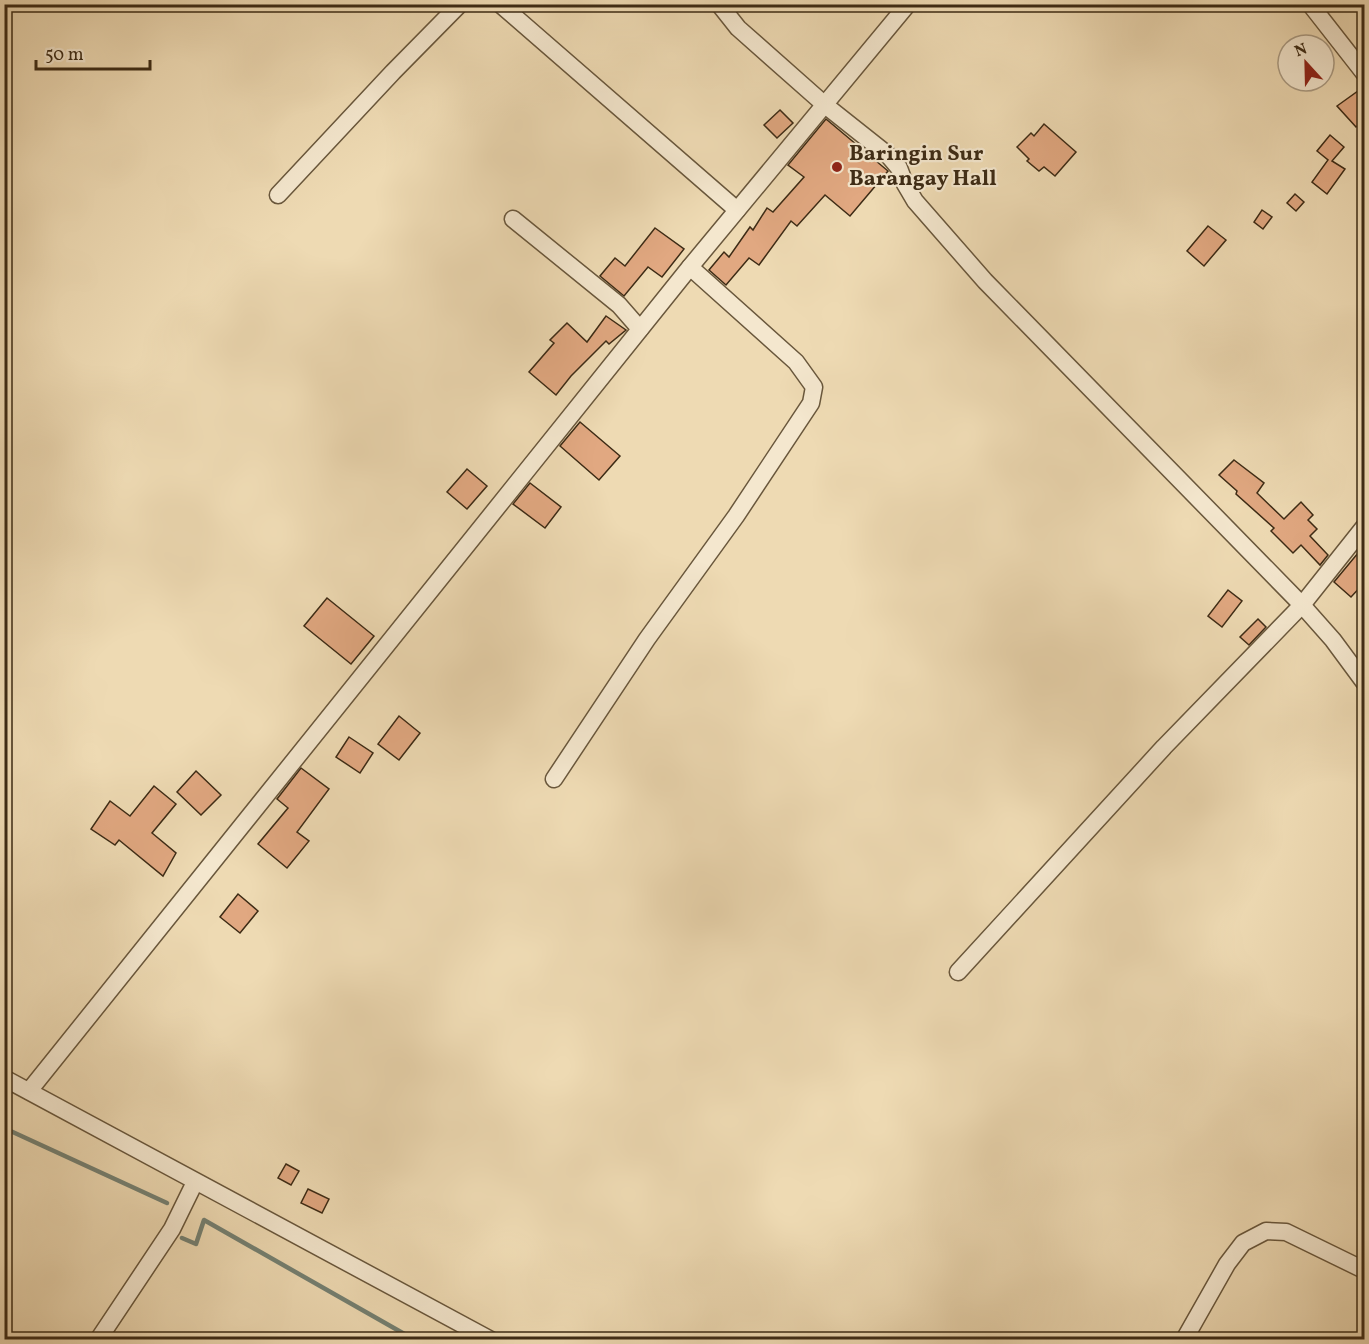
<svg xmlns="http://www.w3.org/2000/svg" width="1369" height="1344" font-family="Vollkorn,serif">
<rect width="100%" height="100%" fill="#eedab3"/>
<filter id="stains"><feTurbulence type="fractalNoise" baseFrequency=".00333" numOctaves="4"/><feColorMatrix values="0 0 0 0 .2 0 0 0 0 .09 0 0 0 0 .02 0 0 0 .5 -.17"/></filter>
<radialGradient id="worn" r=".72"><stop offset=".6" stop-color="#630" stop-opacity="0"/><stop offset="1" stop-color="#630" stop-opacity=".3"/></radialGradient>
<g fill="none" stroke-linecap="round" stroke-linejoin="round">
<g stroke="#758173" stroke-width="4.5">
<path d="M4 1128 167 1203"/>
<path d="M182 1238 196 1244 204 1220 415 1340"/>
</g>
</g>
<g fill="#e1a881" stroke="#3d2b15" stroke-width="1.5">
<path d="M1365 86V120L1356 127 1337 106Z"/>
<path d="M780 110 793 123 777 138 764 125Z"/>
<path d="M826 119 888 171 850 216 825 195 797 226 791 221 759 265 749 258 726 285 709 270 724 252 729 257 750 227 753 230 767 208 773 212 804 177 788 165Z"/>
<path d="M1044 124 1076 152 1055 176 1044 167 1039 171 1027 161 1029 159 1017 147 1031 133 1034 136Z"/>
<path d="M1330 135 1344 147 1332 161 1345 169 1327 194 1312 182 1328 160 1317 151Z"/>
<path d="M1295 194 1304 202 1296 211 1287 203Z"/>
<path d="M1262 210 1272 217 1263 229 1254 222Z"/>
<path d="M1208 226 1226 240 1204 266 1187 251Z"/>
<path d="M655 228 684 249 662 277 648 267 624 296 600 276 615 258 625 266Z"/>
<path d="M606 316 626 330 609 344 606 341 571 376 556 395 529 372 554 343 550 340 567 323 587 342Z"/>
<path d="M580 422 620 456 599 480 560 446Z"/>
<path d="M1234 460 1264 483 1257 493 1284 519 1301 502 1313 515 1308 520 1317 529 1310 536 1328 555 1320 565 1301 545 1293 553 1271 531 1274 528 1236 494 1237 491 1219 475Z"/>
<path d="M467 469 487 486 467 509 447 492Z"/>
<path d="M530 483 561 507 545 528 513 504Z"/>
<path d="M1358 553 1365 559V582L1351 597 1334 582Z"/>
<path d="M1228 590 1242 601 1222 627 1208 616Z"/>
<path d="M327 598 374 636 351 664 304 626Z"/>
<path d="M1258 619 1266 627 1249 645 1240 637Z"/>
<path d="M399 716 420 733 399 760 378 744Z"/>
<path d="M349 737 373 753 360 773 336 757Z"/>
<path d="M301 768 329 789 297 832 309 841 287 868 258 844 288 808 277 799Z"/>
<path d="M196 771 221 795 201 815 177 792Z"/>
<path d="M154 786 176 804 152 833 176 853 163 876 119 840 115 845 91 829 110 801 130 816Z"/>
<path d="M238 894 258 911 240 933 220 917Z"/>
<path d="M286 1164 299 1171 291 1185 278 1178Z"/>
<path d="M308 1189 329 1199 322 1213 301 1203Z"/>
</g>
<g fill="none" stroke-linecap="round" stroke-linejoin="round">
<g stroke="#69573c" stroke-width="19">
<g id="minor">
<path d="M500 4 737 210"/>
<path d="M719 4 738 28 825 105 888 155 899 168 905 184 915 201 985 281 1302 605 1333 640 1364 682"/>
<path d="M1310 4 1364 73"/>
<path d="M278 195 393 72 460 4"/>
<path d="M513 219 619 305 640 329"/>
<path d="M554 779 647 639 736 516 811 403 814 387 796 362 690 267"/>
<path d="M958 972 1164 747 1302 605 1364 527"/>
<path d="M4 1078 491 1340"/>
<path d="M29 1091 690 267 908 4"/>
<path d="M98 1340 172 1229 195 1182"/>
<path d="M1184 1340 1227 1264 1243 1243 1266 1231 1286 1232 1364 1270"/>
</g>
</g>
<use href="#minor" stroke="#f4e7ce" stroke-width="16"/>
</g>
<circle fill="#8f2418" stroke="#f4e7ce" stroke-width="2" cx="837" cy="167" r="6"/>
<g text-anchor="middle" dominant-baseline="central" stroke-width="4.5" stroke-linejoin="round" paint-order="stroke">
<g font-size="22" font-weight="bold" fill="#3d2b15" stroke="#f4e7ce" text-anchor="start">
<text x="849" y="154">Baringin Sur<tspan x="849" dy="25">Barangay Hall</tspan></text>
</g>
</g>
<rect width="1369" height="1344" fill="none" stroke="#eedab3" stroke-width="24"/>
<rect x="6" y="6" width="1357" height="1332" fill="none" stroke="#3d2b15" stroke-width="3"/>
<rect x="12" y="12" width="1345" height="1320" fill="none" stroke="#3d2b15" stroke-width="1.5"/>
<g transform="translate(1306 63) rotate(338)"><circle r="28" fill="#f4e7ce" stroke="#ab9c84" stroke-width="1.5"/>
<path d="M0-4.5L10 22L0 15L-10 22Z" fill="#8f2418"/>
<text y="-9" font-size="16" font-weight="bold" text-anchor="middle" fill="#3d2b15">N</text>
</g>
<path d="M36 60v9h114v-9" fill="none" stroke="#3d2b15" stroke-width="3"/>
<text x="45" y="60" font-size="18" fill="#3d2b15" stroke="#f4e7ce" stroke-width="4.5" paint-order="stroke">50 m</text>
<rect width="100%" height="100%" filter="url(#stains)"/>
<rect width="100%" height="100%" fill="url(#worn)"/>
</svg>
